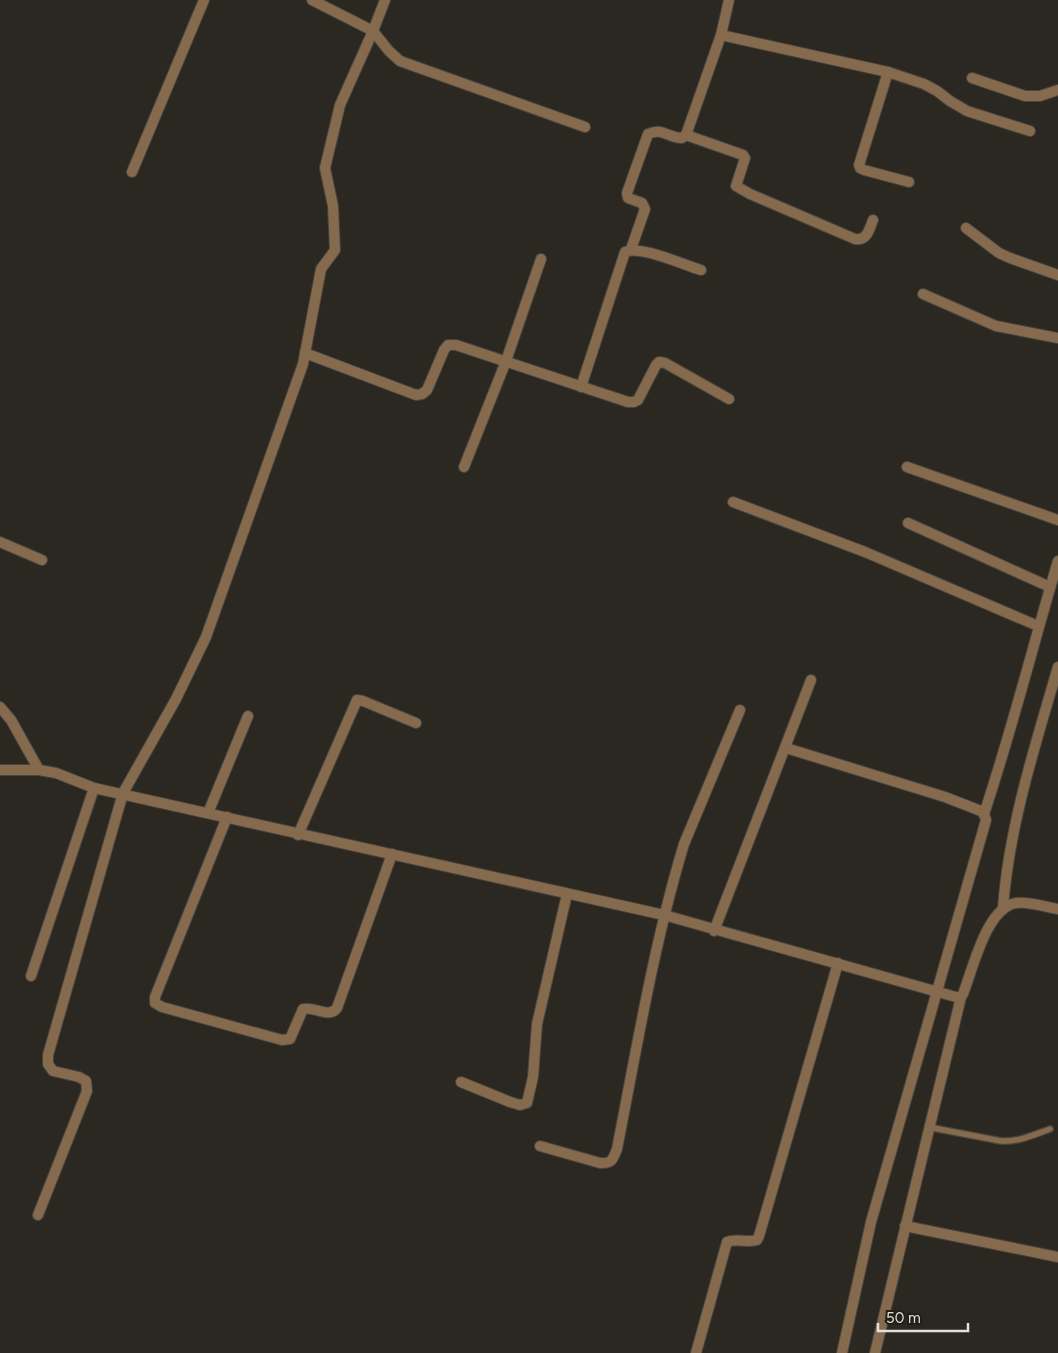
<svg xmlns="http://www.w3.org/2000/svg" width="1058" height="1353" font-family="Figtree,sans-serif">
<rect width="100%" height="100%" fill="#2b2821"/>
<g fill="none" stroke-linecap="round" stroke-linejoin="round">
<g stroke="#48453f" stroke-width="8">
<path id="service" d="M928 1127 1001 1141C1019 1142 1033 1135 1050 1129"/>
</g>
<g stroke="#48453f" stroke-width="12">
<g id="minor">
<path d="M312 0 373 31 389 51 400 61 585 127"/>
<path d="M721 35 729 0"/>
<path d="M888 72 859 165 860 168 864 170 909 182"/>
<path d="M972 78 1025 96H1040L1058 90"/>
<path d="M686 135 743 155 745 158 736 186 750 194 855 239C867 241 869 230 873 220"/>
<path d="M132 172 204 0"/>
<path d="M966 228 999 253 1010 258 1058 275"/>
<path d="M631 249 645 209 642 203 628 198 627 193 648 134C663 127 667 138 682 138L686 135 721 35 888 72 924 84 937 91 950 101 967 111 1030 131"/>
<path d="M923 294 996 326 1058 338"/>
<path d="M305 353 416 395 422 394 427 390 444 350 448 345H456L628 402H634L638 400 656 365 659 362 665 363 729 399"/>
<path d="M581 387 625 252C640 245 684 265 701 270"/>
<path d="M464 467 506 361 541 259"/>
<path d="M907 467 1058 520"/>
<path d="M733 502 865 552 1038 626"/>
<path d="M908 523 1050 587"/>
<path d="M0 542 42 560"/>
<path d="M0 707 11 720 39 770"/>
<path d="M786 748 945 797 981 811 984 814 986 820 871 1222 842 1353"/>
<path d="M0 770H39L56 773 94 788 664 915 956 997H961L963 994C973 969 986 908 1016 903 1029 901 1045 907 1058 909"/>
<path d="M208 813 248 716"/>
<path d="M984 814C1012 730 1033 645 1058 561"/>
<path d="M227 817 155 997V1003L162 1007 282 1040 290 1039 303 1009C314 1006 329 1019 337 1008L392 854"/>
<path d="M298 835 357 700 363 701 416 723"/>
<path d="M1003 908C1009 826 1035 746 1058 667"/>
<path d="M714 931 811 680"/>
<path d="M31 976 94 788"/>
<path d="M461 1082 510 1102 520 1105 527 1103 533 1077 537 1024 567 894"/>
<path d="M540 1146 600 1163C612 1164 613 1159 617 1149 637 1047 654 943 684 844L740 710"/>
<path d="M38 1215 87 1091 86 1081 79 1077 53 1071 48 1064V1055L123 793 176 699 206 637 303 364 321 269 335 250 333 206 325 168 340 105 373 31 385 0"/>
<path d="M905 1226 1058 1257"/>
<path d="M696 1353 727 1242C737 1238 747 1243 757 1240L759 1236 838 963"/>
<path d="M875 1353 961 997"/>
</g>
</g>
<use href="#service" stroke="#866a4e" stroke-width="5.5"/>
<use href="#minor" stroke="#866a4e" stroke-width="10"/>
</g>
<path d="M878 1323v8h90v-8" fill="none" stroke="#e2e0db" stroke-width="2.5"/>
<text x="886" y="1323" font-size="15" fill="#e2e0db" stroke="#211f17" stroke-width="4" paint-order="stroke">50 m</text>
</svg>
